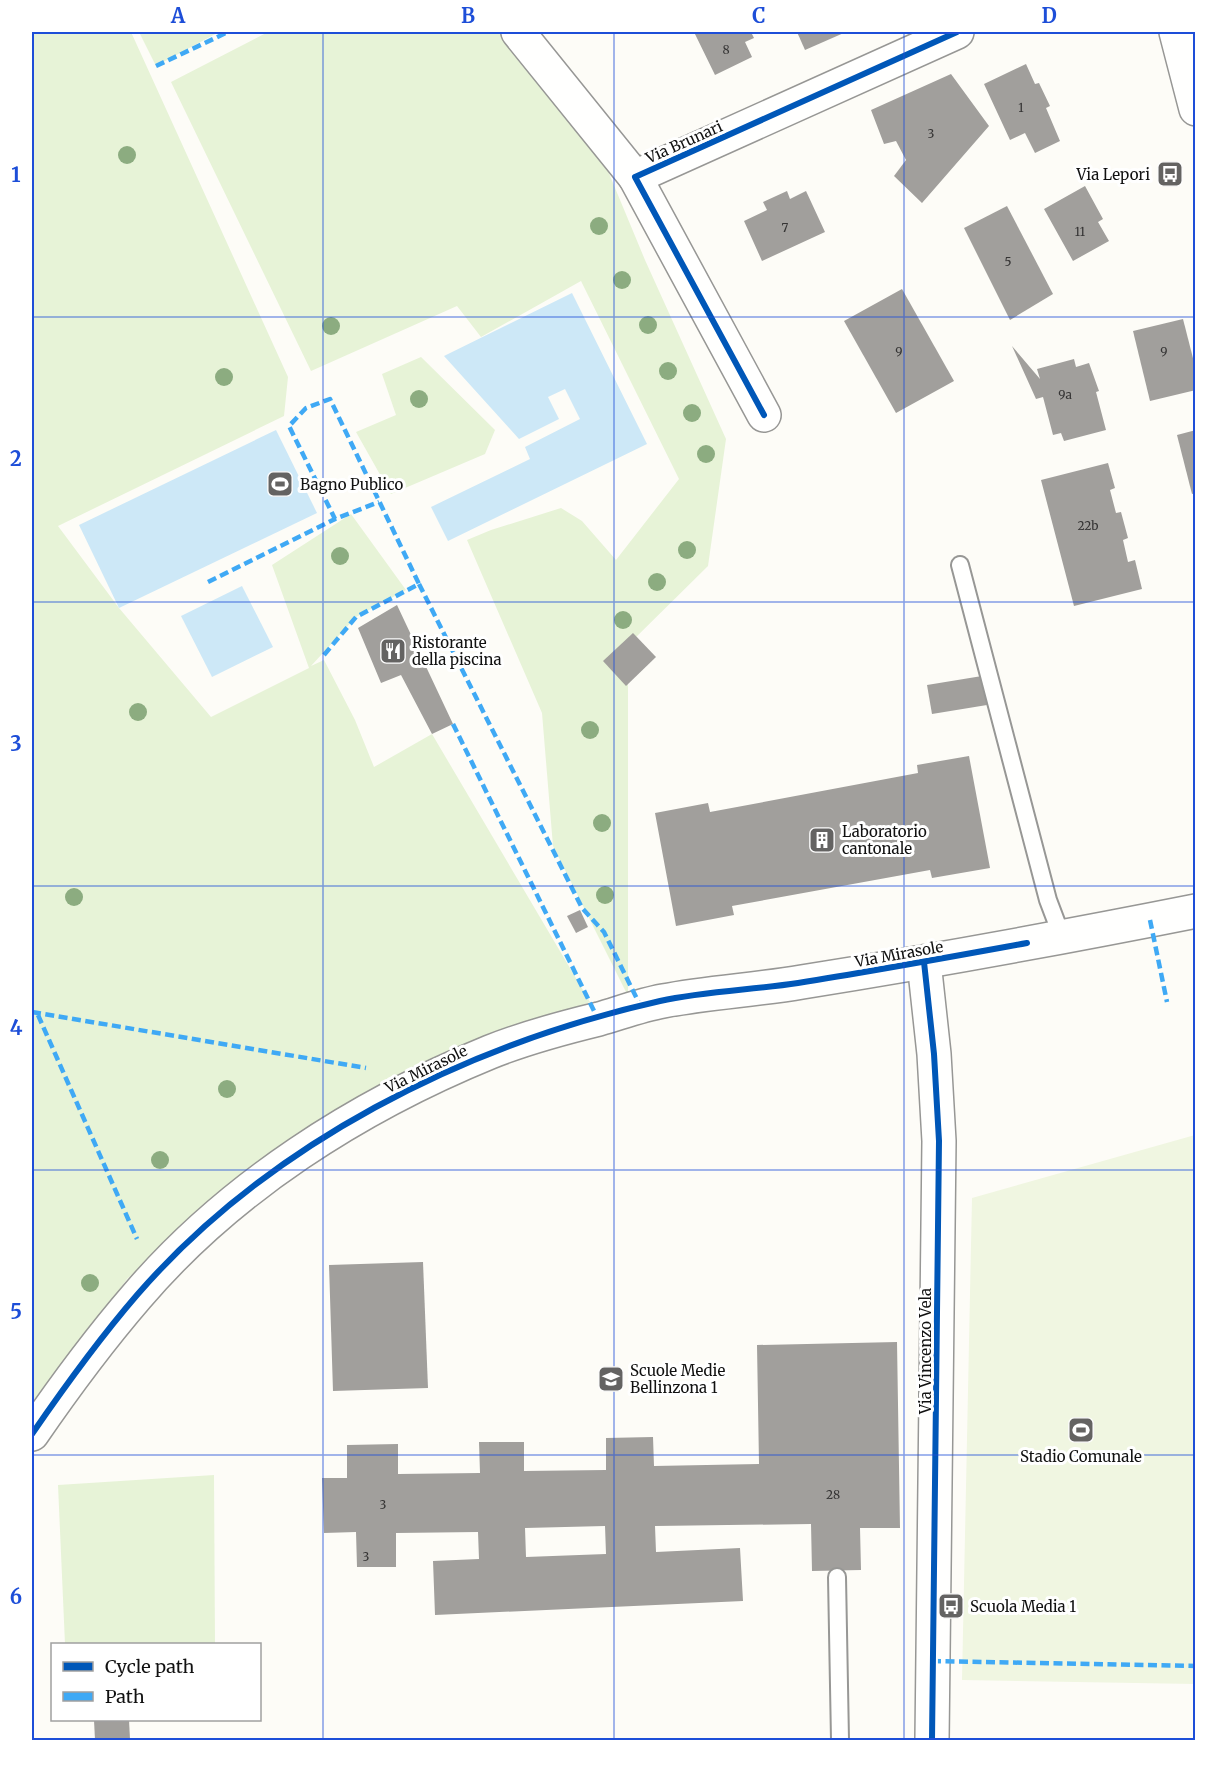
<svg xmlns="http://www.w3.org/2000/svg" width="1227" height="1772" font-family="Merriweather,serif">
<rect width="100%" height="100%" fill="#fdfcf7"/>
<g fill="#e7f3d7">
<path d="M32 32H131L288 377 284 416 58 526 119 608 211 717 309 668 272 565 351 514 406 590 356 617 311 666 324 660 355 720 374 767 432 734 590 1002 409 1075 241 1176 127 1279 32 1413Z"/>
<path d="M139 32H219L156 66Z"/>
<path d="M268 32H499L608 171 645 260 726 439 708 566 628 645V996L553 846 542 713 467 540 491 530 561 508 582 521 616 560 679 479 581 281 481 337 457 306 311 371 171 82Z"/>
<path d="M421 357 495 430 485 454 391 494 356 432 396 415 382 374Z"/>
<path d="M214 1475 215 1644H65L58 1485Z"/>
</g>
<path fill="#f0f6e1" d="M1195 1135V1684L962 1680 972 1198Z"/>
<g fill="#cde8f7">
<path d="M572 293 647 444 448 541 431 507 530 459 525 447 580 419 565 389 548 397 559 419 519 439 444 356Z"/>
<path d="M276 430 317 513 119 608 79 525Z"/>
<path d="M242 586 273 647 212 677 181 616Z"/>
</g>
<g fill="#a19f9c" fill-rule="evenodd">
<path d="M694 32H751L754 38 745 42 752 57 715 75Z"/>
<path d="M797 32H846L805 50Z"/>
<path d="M1026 64 1035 84 1039 83 1050 106 1046 108 1060 141 1035 153 1025 133 1010 140 984 84Z"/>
<path d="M951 74 989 126 922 203 894 176 906 160 896 141 884 144 871 110Z"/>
<path d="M1085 186 1103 219 1098 222 1109 241 1073 261 1044 209Z"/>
<path d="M787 191 790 199 806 191 825 232 762 261 744 221 767 210 763 202Z"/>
<path d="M1007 206 1053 294 1010 320 964 228Z"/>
<path d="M902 289 954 381 896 413 844 321Z"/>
<path d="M1183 319 1196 370V390L1150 401 1133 331Z"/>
<path d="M1012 346 1040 379 1037 369 1074 359 1076 367 1089 363 1099 391 1096 392 1106 430 1064 441 1061 433 1053 435 1043 397 1036 399Z"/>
<path d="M1196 430V493L1192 494 1177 435Z"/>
<path d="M1108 463 1115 488 1110 490 1116 513 1121 512 1128 538 1123 540 1128 562 1135 560 1142 589 1074 606 1041 480Z"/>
<path d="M397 605 453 724 432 734 401 675 381 683 358 628Z"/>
<path d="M633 633 656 657 626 686 603 661Z"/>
<path d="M982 676 987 705 932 714 927 685Z"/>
<path d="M969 756 990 868 932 878 930 870 732 906 734 915 676 926 655 813 708 803 710 812 918 773 917 765Z"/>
<path d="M580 910 588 927 576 933 567 916Z"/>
<path d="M423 1262 428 1388 333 1391 329 1265Z"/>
<path d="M897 1342 900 1528H860L861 1570 812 1571 811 1524 655 1526 656 1552 740 1548 743 1601 435 1615 433 1561 479 1559 478 1532 396 1533V1567H357L356 1532 324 1533 322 1478H347V1445L398 1444V1474L480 1473 479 1442H524V1471L606 1470V1438L653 1437 654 1466 759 1464 757 1345ZM605 1526 606 1554 526 1557 525 1528Z"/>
<path d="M94 1720H129L130 1739 95 1740Z"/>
</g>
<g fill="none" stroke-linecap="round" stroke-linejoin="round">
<g stroke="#979795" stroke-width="20">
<g id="lane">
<path d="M960 565 1048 900 1062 937"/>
<path d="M837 1577 840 1740"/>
</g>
</g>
<g stroke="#979795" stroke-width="36">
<g id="street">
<path d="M518 32 635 177"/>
<path d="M1176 32 1196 109"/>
<path d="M764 415 635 177 957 32"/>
<path d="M924 962 934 1054 939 1141 932 1740"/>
<path d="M32 1434C65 1386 99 1340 137 1296 230 1187 358 1106 490 1052 525 1038 562 1028 599 1019 620 1013 641 1005 663 1001 709 992 756 990 802 982 933 961 1065 937 1196 911"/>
</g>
</g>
<use href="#lane" stroke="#fffffe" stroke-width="16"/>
<use href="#street" stroke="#fffffe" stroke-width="33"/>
<g stroke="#3fa9f5" stroke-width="4.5" stroke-dasharray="9 4.5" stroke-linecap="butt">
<path d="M156 66 228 32"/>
<path d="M208 582 335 519"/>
<path d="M419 584 582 908 604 932 641 1007"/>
<path d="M324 655 356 617 419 584 330 399 306 408 289 426 335 519 379 502"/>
<path d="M453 724 598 1019"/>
<path d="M1150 920 1167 1002"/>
<path d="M32 1012 366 1068"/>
<path d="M38 1015 137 1239"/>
<path d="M932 1661 1196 1666"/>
</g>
<g stroke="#fff" stroke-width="10">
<g id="cycleway">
<path d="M764 415 635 177 957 32"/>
<path d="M924 962 934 1054 939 1141 932 1740"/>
<path d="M32 1434C65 1386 99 1339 137 1295 269 1143 465 1045 660 1001 705 991 752 990 798 983 874 971 950 957 1027 943"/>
</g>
</g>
<use href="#cycleway" stroke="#0057b8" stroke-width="6"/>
</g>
<g fill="#8cac80">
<circle cx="127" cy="155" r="9"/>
<circle cx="599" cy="226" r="9"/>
<circle cx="622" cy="280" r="9"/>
<circle cx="648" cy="325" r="9"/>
<circle cx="331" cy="326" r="9"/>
<circle cx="668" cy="371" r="9"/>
<circle cx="224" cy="377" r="9"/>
<circle cx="419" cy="399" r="9"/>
<circle cx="692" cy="413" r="9"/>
<circle cx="706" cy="454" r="9"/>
<circle cx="687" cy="550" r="9"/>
<circle cx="340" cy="556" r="9"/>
<circle cx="657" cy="582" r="9"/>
<circle cx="623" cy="620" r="9"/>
<circle cx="138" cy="712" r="9"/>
<circle cx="590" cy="730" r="9"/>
<circle cx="602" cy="823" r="9"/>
<circle cx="605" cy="895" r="9"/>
<circle cx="74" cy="897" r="9"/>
<circle cx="227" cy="1089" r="9"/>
<circle cx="160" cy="1160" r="9"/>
<circle cx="90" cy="1283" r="9"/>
</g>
<path fill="none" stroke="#1d4ed8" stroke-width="1.5" stroke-opacity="0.55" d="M323 32V1740M614 32V1740M904 32V1740M32 317H1196M32 602H1196M32 886H1196M32 1170H1196M32 1455H1196"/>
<defs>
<g id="bus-square" transform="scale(1.35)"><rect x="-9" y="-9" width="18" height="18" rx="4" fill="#646362" stroke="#fff"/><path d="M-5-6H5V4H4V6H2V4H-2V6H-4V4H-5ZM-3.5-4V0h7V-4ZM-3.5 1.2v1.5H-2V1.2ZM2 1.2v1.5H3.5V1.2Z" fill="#fff"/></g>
<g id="stadium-square" transform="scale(1.35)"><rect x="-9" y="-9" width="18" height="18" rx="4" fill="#646362" stroke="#fff"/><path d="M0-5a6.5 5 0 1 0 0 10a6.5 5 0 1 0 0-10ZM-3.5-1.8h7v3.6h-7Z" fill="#fff"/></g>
<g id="restaurant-square" transform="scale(1.35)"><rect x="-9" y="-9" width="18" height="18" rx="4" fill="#646362" stroke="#fff"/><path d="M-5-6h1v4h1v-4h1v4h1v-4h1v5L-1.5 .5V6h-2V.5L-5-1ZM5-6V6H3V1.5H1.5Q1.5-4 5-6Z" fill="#fff"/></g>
<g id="building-square" transform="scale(1.35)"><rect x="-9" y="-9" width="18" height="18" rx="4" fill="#646362" stroke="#fff"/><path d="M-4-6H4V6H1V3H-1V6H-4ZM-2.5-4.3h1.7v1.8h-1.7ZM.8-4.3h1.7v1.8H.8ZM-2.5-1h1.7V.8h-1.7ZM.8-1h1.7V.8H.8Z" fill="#fff"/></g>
<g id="school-square" transform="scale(1.35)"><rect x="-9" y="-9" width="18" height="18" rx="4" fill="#646362" stroke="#fff"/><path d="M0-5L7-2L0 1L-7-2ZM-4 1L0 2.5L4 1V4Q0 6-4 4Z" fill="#fff"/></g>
</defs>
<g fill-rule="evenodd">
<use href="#bus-square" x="1170" y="174"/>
<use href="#stadium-square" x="280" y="484"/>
<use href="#restaurant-square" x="393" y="651"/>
<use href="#building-square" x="822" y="840"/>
<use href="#school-square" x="611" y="1379"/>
<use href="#stadium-square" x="1081" y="1430"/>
<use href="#bus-square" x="951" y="1606"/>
</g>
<g text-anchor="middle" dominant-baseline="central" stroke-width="6" stroke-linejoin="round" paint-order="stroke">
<g font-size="12" fill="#353434">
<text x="726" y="49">8</text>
<text x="1021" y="107">1</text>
<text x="931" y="133">3</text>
<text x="785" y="227">7</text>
<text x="1080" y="231">11</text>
<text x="1008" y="261">5</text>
<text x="899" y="351">9</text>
<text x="1164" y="351">9</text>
<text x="1065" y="394">9a</text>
<text x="1088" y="525">22b</text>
<text x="833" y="1494">28</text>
<text x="383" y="1504">3</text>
<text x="366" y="1556">3</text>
</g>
<g font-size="15" fill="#111" stroke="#fff">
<text transform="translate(684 142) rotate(-24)">Via Brunari</text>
<text transform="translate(899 954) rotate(-10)">Via Mirasole</text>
<text transform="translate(426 1069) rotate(-26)">Via Mirasole</text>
<text transform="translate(925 1351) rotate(-90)">Via Vincenzo Vela</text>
</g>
<g font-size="15" fill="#111" stroke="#fff" text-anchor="start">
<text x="1150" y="174" text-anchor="end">Via Lepori</text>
<text x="300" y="484">Bagno Publico</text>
<text x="412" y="642">Ristorante<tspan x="412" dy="17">della piscina</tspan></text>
<text x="842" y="831">Laboratorio<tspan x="842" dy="17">cantonale</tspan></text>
<text x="630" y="1370">Scuole Medie<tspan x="630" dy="17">Bellinzona 1</tspan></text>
<text x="1081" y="1456" text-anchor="middle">Stadio Comunale</text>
<text x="970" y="1606">Scuola Media 1</text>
</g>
</g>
<rect width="1227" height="1772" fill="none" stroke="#ffffff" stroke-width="66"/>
<rect x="51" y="1643" width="210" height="78" fill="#ffffff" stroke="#a0a0a0" stroke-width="1.5"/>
<rect x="63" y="1662" width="30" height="9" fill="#0057b8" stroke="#a0a0a0" stroke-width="1.5"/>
<text x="105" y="1673" font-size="18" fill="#111111">Cycle path</text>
<rect x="63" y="1692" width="30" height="9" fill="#3fa9f5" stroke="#a0a0a0" stroke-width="1.5"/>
<text x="105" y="1703" font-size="18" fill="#111111">Path</text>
<rect x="33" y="33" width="1161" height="1706" fill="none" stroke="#1d4ed8" stroke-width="2"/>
<g font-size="20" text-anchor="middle" font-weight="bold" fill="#1d4ed8">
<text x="178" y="23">A</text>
<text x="468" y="23">B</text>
<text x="759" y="23">C</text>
<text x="1049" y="23">D</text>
<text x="16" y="182">1</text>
<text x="16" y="466">2</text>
<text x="16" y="751">3</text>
<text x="16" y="1035">4</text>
<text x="16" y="1319">5</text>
<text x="16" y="1604">6</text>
</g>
</svg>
